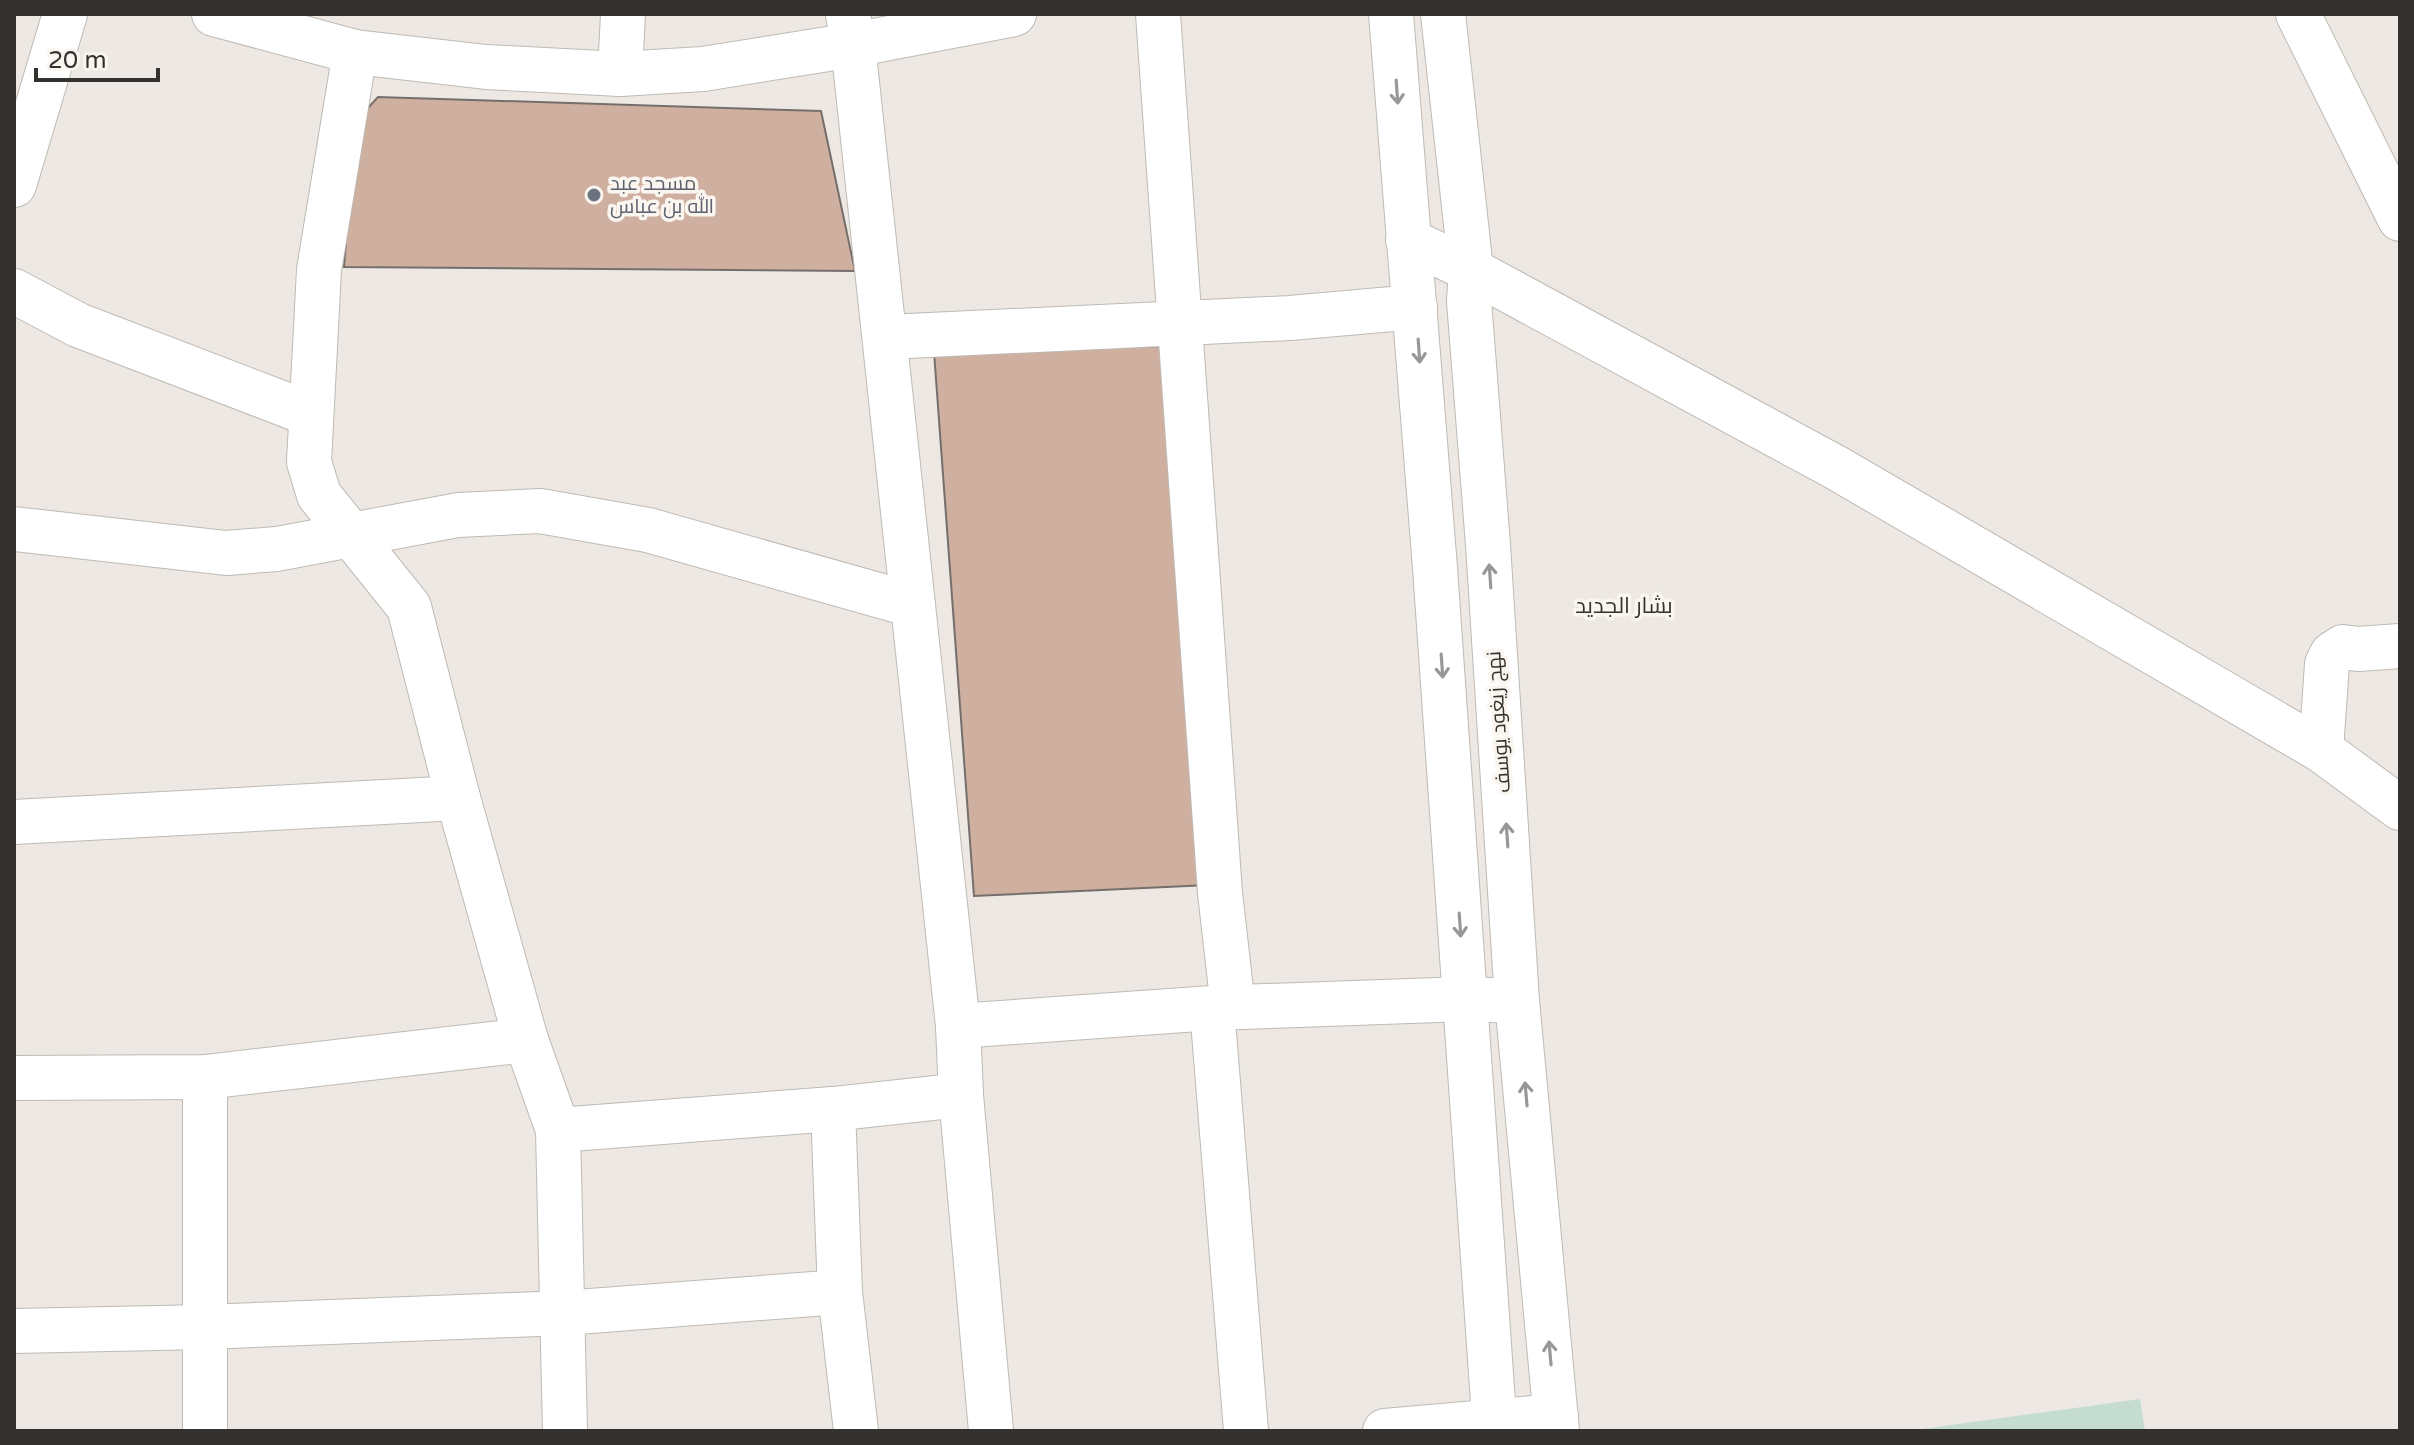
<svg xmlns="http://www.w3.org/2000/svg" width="2414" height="1445" font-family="'Varela Round',Cairo,sans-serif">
<rect width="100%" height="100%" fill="#ede8e3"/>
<path fill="#c4ddd0" d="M2140 1399 2145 1431H1908Z"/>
<g fill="#cfaf9f" stroke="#756f6c" stroke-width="2">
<path d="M378 97 821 111 855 271 344 267 355 122Z"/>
<path d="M1165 346 1208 885 974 896 934 352Z"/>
</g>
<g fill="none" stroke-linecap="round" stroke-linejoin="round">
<g stroke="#bfbab4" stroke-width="46">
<g id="minor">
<path d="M214 14 355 52 486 67 620 74 703 69 853 45 848 14"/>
<path d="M1158 14 1220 893 1233 1007"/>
<path d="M2298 14 2400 219"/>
<path d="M355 52 319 270 309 462 319 495 409 607 458 798 526 1040 558 1130 565 1431"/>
<path d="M620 74 623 14"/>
<path d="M14 185 65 14"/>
<path d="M1408 240 1471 270 1835 467 2321 750 2400 808"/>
<path d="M14 291 78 325 310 414"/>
<path d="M887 337 1290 318 1415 307"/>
<path d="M14 529 226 553 277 549 458 515 540 511 648 530 913 605"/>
<path d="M2321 750 2327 664 2332 654 2343 647 2358 649 2400 646"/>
<path d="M14 822 458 798"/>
<path d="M1212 1008 1246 1431"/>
<path d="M958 1026 1212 1008 1466 999 1517 1001"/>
<path d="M205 1077V1431"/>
<path d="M14 1078 205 1077 526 1040"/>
<path d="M833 1109 840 1292 856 1431"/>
<path d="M558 1130 833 1109 961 1095"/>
<path d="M14 1331 205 1327 564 1313 840 1292"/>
<path d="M991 1431 961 1095 958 1026C922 699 891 371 853 45L1014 14"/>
<path d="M1385 1431 1556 1416"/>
</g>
</g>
<g stroke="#bfbab4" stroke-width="46">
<g id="major">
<path d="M1391 14 1435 568 1495 1431"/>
<path d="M1443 14 1471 270 1469 301 1488 545 1517 1001 1557 1431"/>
</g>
</g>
<use href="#minor" stroke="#fff" stroke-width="44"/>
<use href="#major" stroke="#fff" stroke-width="44"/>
</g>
<defs><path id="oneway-shaft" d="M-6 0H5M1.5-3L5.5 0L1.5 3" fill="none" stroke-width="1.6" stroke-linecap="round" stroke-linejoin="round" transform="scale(2)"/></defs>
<g stroke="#9a9897">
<use href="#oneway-shaft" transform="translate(1397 92) rotate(86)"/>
<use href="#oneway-shaft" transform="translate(1419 351) rotate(86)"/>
<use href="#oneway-shaft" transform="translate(1490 576) rotate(-94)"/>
<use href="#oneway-shaft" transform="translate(1442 666) rotate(86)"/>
<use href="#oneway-shaft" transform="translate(1507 835) rotate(-94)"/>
<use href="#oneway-shaft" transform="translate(1460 925) rotate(86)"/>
<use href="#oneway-shaft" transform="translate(1526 1094) rotate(-95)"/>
<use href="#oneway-shaft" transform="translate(1550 1353) rotate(-95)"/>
</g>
<circle fill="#6b7280" stroke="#fbf5f0" stroke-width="3" cx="594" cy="195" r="8"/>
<g text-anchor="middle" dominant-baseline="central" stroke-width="7" stroke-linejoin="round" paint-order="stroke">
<g font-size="20" fill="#5b616d" stroke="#fbf5f0" text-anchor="start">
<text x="610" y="184">مسجد عبد<tspan x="610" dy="23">الله بن عباس</tspan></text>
</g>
<g font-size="20" fill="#34322f" stroke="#fbf5f0">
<text transform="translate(1499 722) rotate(-94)">نهج زيغود يوسف</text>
</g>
<g font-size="22" fill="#34322f" stroke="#fbf5f0">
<text x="1624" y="606">بشار الجديد</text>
</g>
</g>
<rect width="2414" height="1445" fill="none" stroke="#34322f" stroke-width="32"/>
<path d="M36 68v12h122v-12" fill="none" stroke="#34322f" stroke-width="4"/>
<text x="48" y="68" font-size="24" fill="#34322f" stroke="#fbf5f0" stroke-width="6" paint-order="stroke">20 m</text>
</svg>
